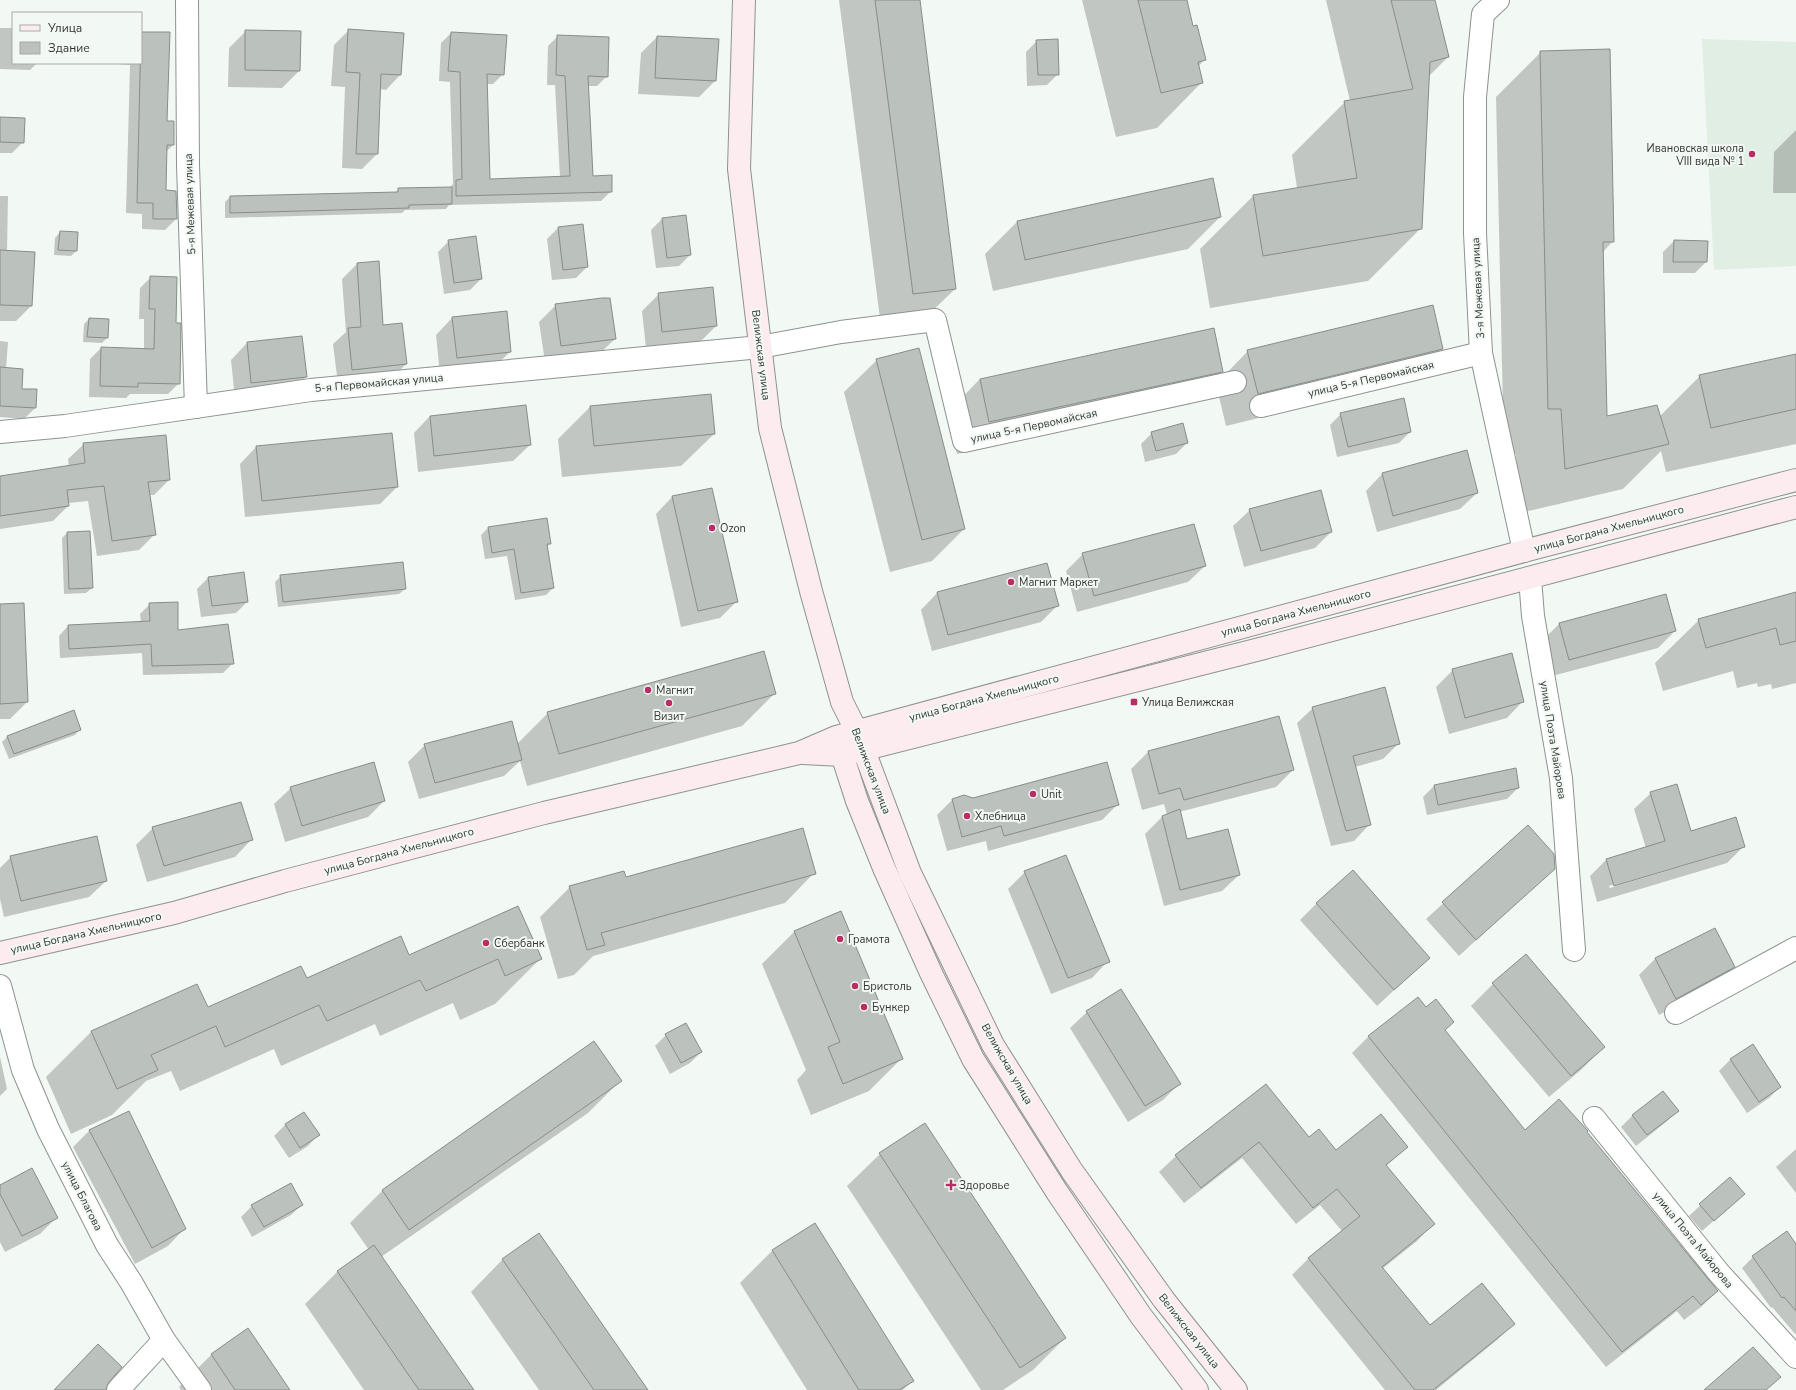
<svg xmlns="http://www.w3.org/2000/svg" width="1796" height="1390" font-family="'Nunito Sans',sans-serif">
<rect width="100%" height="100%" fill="#f2f8f3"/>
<path fill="#e1eee4" d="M1702 39 1796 42V266L1714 270Z"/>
<g fill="#0003" fill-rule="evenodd">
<path d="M839 0H919L955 289 922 321 881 326Z"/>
<path d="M1082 0H1186L1192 27 1204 60 1198 67 1202 82 1157 128 1116 137Z"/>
<path d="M1326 0H1434L1448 57 1428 77 1421 228 1368 281 1210 308 1200 249 1253 196 1297 188 1292 155 1345 102 1350 101Z"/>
<path d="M0 28H13V63H37L30 70 0 69Z"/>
<path d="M349 30 403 34 400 75 386 90 380 89 377 154 362 169 342 168 345 87 331 86 334 45Z"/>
<path d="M246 31 299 71 282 88 228 87 229 48Z"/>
<path d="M451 33 503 74 493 84H486L489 180 560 178 555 85H547L548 46 558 36 607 76 597 86H587L592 177 611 191 601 201 449 205 446 209 405 210 402 213 225 218V202L230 197 395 193 399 189 449 188 453 184 450 82 439 81 441 43Z"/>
<path d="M657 37 715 81 699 97 638 94 641 53Z"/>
<path d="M1037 41 1058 74 1047 85 1027 86 1026 52Z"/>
<path d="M1541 52 1613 241 1603 252 1606 418 1659 417 1700 376 1796 355V444L1666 472 1661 451 1623 489 1520 513 1516 454H1504L1496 97Z"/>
<path d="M105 63H141L166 122 173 145 166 152 165 191 176 219 165 230 142 229V214L126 213 130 65Z"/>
<path d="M0 118 23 142 12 153H0Z"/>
<path d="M1796 130V193H1773L1774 152Z"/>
<path d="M0 196H8L7 252 31 306 16 321H0Z"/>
<path d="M1220 217 1188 249 993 291 985 254 1017 222Z"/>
<path d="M662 219 690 255 679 266 656 268 651 230Z"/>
<path d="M558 228 587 267 576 278 552 280 547 239Z"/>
<path d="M60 232 76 251 71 256 54 255 55 238Z"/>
<path d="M449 241 481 279 470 290 444 294 438 252Z"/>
<path d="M1674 241 1706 262 1695 273H1663V252Z"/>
<path d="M357 264 382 326 406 364 391 379 338 384 333 344 346 332 342 279Z"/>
<path d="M151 277 175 324 179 383 168 394H130L126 398 89 397 90 359 101 348 144 349V319H139L140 288Z"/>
<path d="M659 294 716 326 700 342 646 348 642 311Z"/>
<path d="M556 305 615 339 598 355 545 362 539 322Z"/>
<path d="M452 318 510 352 493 368 440 374 436 335Z"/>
<path d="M89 319 107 338 102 343 83 342 84 324Z"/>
<path d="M0 341 8 342 6 369 35 408 24 419 0 417Z"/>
<path d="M247 343 306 377 289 394 235 399 231 360Z"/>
<path d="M1442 349 1410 381 1226 426 1216 384 1248 351Z"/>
<path d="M877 360 964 529 932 561 890 572 844 392Z"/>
<path d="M1222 371 1190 404 957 454 948 412 980 379Z"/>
<path d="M590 407 714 434 681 466 562 477 558 439Z"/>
<path d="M1341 414 1410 432 1399 443 1337 457 1330 425Z"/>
<path d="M430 416 530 445 513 461 418 472 414 433Z"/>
<path d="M1152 433 1187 443 1176 454 1145 462 1141 444Z"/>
<path d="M84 444 169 480 154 495H149L155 534 139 550 97 556 88 501 68 503V506L53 521 0 529V477L69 467 68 459Z"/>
<path d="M256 447 397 487 380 504 245 517 240 464Z"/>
<path d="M1382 474 1477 493 1460 509 1377 532 1366 491Z"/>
<path d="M672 497 736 602 720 618 681 627 656 514Z"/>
<path d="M1250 510 1331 532 1315 548 1244 567 1233 526Z"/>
<path d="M488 528 550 543 547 547 553 588 546 595 515 600 507 556 485 559 481 535Z"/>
<path d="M67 533 92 588 86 593 64 594 62 538Z"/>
<path d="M1083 554 1205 566 1188 582 1077 612 1066 571Z"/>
<path d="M281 576 405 589 399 594 278 607 275 582Z"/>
<path d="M208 578 247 602 236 613 201 617 197 589Z"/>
<path d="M937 593 1058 605 1041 622 932 651 921 610Z"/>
<path d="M1796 593V683L1772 689 1771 684 1758 687 1757 683 1737 688 1733 671 1663 691 1655 663 1699 620Z"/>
<path d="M150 604 177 631 232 664 223 673 143 675 142 653 60 658 59 636 68 626 141 622 140 614Z"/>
<path d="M0 605 27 702 10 719H0Z"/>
<path d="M1559 624 1675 631 1658 648 1552 676 1543 640Z"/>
<path d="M1453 670 1523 701 1507 718 1449 734 1436 687Z"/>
<path d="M775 693 742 726 527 786 520 761 504 776 419 799 408 762 425 745 517 744 548 713Z"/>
<path d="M1313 708 1399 743 1383 759 1355 767 1369 825 1354 841 1331 846 1297 723Z"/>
<path d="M1278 717 1293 770 1276 787 1179 812 1187 840 1239 875 1222 891 1164 906 1145 834 1162 817 1167 815 1164 804 1142 810 1131 769 1148 752Z"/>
<path d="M80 729 75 735 9 759 2 742 8 736Z"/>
<path d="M1434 786 1518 788 1507 799 1427 815 1423 797Z"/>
<path d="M291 788 384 801 368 817 285 842 274 804Z"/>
<path d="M1651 793 1690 832 1744 846 1727 863 1597 902 1590 876 1607 859 1646 848 1634 809ZM1726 851V853L1610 888 1609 886Z"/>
<path d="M973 799 1118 804 1102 820 988 851 986 841 947 851 937 815 952 800Z"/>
<path d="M1528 826 1554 868 1459 956 1426 919Z"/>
<path d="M153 828 251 840 235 857 147 882 136 845Z"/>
<path d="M11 857 106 881 89 897 4 917 0 899V868Z"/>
<path d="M1025 872 1108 961 1092 978 1051 994 1008 889Z"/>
<path d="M814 873 785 903 593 956 574 975 558 979 540 917 570 887 625 879Z"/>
<path d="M1317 903 1429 958 1377 1006 1300 920Z"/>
<path d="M841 912 901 1059 869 1091 811 1115 797 1080 806 1070 762 964 794 932Z"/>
<path d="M409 956 540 959 495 1004 460 1020 453 1003 380 1036 375 1024 281 1066 274 1049 180 1091 171 1071 146 1081 112 1115 71 1134 46 1077 91 1032 196 985 207 1009 306 979Z"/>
<path d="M1655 959 1734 967 1717 983 1659 1015 1639 975Z"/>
<path d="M1493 984 1604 1047 1582 1069 1549 1097 1471 1006Z"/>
<path d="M1418 998 1426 1009 1453 1022 1444 1031 1525 1132H1586L1717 1291 1701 1307 1684 1320 1677 1311 1606 1367 1352 1053 1368 1037Z"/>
<path d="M1087 1012 1179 1084 1163 1100 1128 1122 1070 1028Z"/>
<path d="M666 1035 701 1052 690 1063 670 1074 655 1046Z"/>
<path d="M594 1043 620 1081 588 1113 381 1257 473 1390H364L305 1304 337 1272 369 1250 350 1223 382 1191Z"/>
<path d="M1752 1045 1780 1087 1769 1098 1747 1113 1719 1071 1730 1060Z"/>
<path d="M0 1057 7 1089 0 1096Z"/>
<path d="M1266 1085 1308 1139 1336 1151 1407 1147 1386 1166 1433 1224 1417 1241 1382 1269 1429 1327 1514 1323 1497 1340 1436 1390H1385L1292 1275 1308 1259 1342 1231 1320 1205 1296 1224 1242 1158 1184 1203 1159 1172 1176 1156Z"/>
<path d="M1663 1092 1677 1111 1666 1122 1636 1146 1621 1127 1632 1116Z"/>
<path d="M304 1113 318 1135 308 1146 289 1158 274 1136 285 1125Z"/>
<path d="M924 1124 1065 1338 1033 1370 1003 1390H981L847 1186 880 1154Z"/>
<path d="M90 1130 184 1229 168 1246 135 1264 73 1147Z"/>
<path d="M1796 1149V1193L1776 1167Z"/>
<path d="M1730 1178 1733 1204 1702 1231 1689 1216Z"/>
<path d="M0 1186 57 1217 40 1234 5 1252 0 1242Z"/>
<path d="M302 1205 291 1215 252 1237 241 1217 252 1206Z"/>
<path d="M815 1225 912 1380 903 1390H807L740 1283 772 1251Z"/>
<path d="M1796 1245V1335L1772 1307 1771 1308 1742 1268 1753 1257Z"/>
<path d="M503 1259 647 1390H539L471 1292Z"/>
<path d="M248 1330 289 1390H181L179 1387 211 1355Z"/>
</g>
<g fill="#bbc1bd" stroke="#878d88">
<path d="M875 0H920L956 289 913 294Z"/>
<path d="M1138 0H1187L1193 26 1197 25 1206 60 1198 62 1203 83 1161 93Z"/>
<path d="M1391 0H1435L1449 57 1430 62 1422 229 1263 256 1253 195 1357 178 1344 101 1413 89Z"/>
<path d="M348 29 404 33 401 75 381 74 378 154H356L360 73 346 72Z"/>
<path d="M245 30 301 31 300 71 245 70Z"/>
<path d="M141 32H170L167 121H174V145H167L166 190 176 191 177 219H153V203H137Z"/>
<path d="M451 32 507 35 504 75 487 74 490 179 570 176 565 76 556 75 557 35 609 37 608 77 588 76 593 176 612 175V192L456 196V180L462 179 460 72 448 71Z"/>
<path d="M657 36 719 39 716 81 655 78Z"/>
<path d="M1058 39 1059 75H1038L1036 40Z"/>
<path d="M1610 49 1614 242H1603L1607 416 1657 405 1669 444 1565 469 1561 409H1548L1540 51Z"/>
<path d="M0 117 25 118 24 143 0 142Z"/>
<path d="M1213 178 1221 217 1025 260 1017 221Z"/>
<path d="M452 187V204L409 205V208L230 213V196L398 192V188Z"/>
<path d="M686 215 691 255 667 258 662 218Z"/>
<path d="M583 224 588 267 563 270 558 227Z"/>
<path d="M60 231 78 232 77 251 58 250Z"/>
<path d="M476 236 482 279 454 283 448 240Z"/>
<path d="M1674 240 1708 241 1707 262H1673Z"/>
<path d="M0 250 35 252 32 306 0 305Z"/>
<path d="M379 261 383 325 402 323 407 364 352 370 348 328 361 327 357 263Z"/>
<path d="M150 276 177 277 176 323H181L180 384 138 383V387L100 386 101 347 154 349 155 309H149Z"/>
<path d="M713 287 717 326 662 332 658 293Z"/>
<path d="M602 298H610L616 339 561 346 555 304Z"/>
<path d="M1433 305 1443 349 1258 394 1247 350Z"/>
<path d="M507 311 511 352 457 358 452 317Z"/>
<path d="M89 318 109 319 108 338 87 337Z"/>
<path d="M1214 328 1223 372 989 422 980 379Z"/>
<path d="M302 336 307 377 251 383 247 342Z"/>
<path d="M919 348 965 529 922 540 876 359Z"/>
<path d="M1796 354V409L1711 428 1699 375Z"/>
<path d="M0 367 23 369 22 389H37L36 408 0 406Z"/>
<path d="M711 394 715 434 594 446 590 406Z"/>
<path d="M1404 398 1411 432 1348 447 1340 413Z"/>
<path d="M526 405 531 445 434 456 430 416Z"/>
<path d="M1183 423 1188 443 1156 451 1151 432Z"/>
<path d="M392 433 398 487 262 501 256 446Z"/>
<path d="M166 435 170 480 148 482 156 535 112 541 104 486 67 490 69 506 0 516V476L85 463 83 443Z"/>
<path d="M1467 450 1478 493 1393 516 1382 473Z"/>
<path d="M712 488 738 602 698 611 672 496Z"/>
<path d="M1321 490 1332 532 1261 551 1249 509Z"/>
<path d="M547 518 551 544H547L554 588 521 593 514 549 492 553 488 527Z"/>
<path d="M1194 524 1206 566 1094 596 1082 553Z"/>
<path d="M90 531 93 588 69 589 67 532Z"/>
<path d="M403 562 406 589 283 602 280 575Z"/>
<path d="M1047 563 1059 606 948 635 937 592Z"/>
<path d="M244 572 248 602 212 606 208 577Z"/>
<path d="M1796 592V641L1780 645 1776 628 1706 648 1698 619Z"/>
<path d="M1666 594 1676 631 1569 660 1559 623Z"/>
<path d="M178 602V630L228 624 234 664 152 666 151 644 69 649 68 625 150 621 149 603Z"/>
<path d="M24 603 28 702 0 704V604Z"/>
<path d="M764 651 776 694 559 754 547 712Z"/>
<path d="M1512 653 1524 702 1465 718 1452 669Z"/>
<path d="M1385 687 1400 744 1353 756 1371 825 1346 831 1312 707Z"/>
<path d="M74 710 81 730 14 754 7 736Z"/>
<path d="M1279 716 1294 770 1184 800 1180 788 1159 794 1148 751Z"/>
<path d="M512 721 522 760 435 783 424 744Z"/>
<path d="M374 762 385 801 302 826 290 787Z"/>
<path d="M1107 762 1119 805 1004 836 1001 826 962 837 952 799 964 795 973 798Z"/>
<path d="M1516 768 1519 788 1438 805 1434 785Z"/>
<path d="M1677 784 1691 831 1736 817 1745 847 1614 886 1606 859 1665 841 1650 792Z"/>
<path d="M241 802 253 840 164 866 152 827Z"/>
<path d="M1180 809 1187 839 1228 829 1240 875 1180 890 1162 816Z"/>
<path d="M1528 825 1554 854 1555 869 1476 940 1442 902Z"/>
<path d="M803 828 816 874 601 933 605 945 587 950 569 886 624 871 626 877Z"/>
<path d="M97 836 107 881 21 901 10 856Z"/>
<path d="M1066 855 1110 962 1068 978 1024 871Z"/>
<path d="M1353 870 1430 958 1394 990 1316 903Z"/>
<path d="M518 906 542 959 505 976 498 959 426 991 420 980 327 1021 319 1005 225 1047 216 1026 151 1055 158 1070 117 1089 91 1031 197 984 208 1007 301 966 307 978 401 936 409 955Z"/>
<path d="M841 911 903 1059 843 1084 828 1047 840 1042 794 931Z"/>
<path d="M1715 928 1735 967 1676 999 1655 958Z"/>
<path d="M1526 954 1605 1047 1571 1076 1492 983Z"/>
<path d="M1121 989 1181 1084 1145 1106 1086 1011Z"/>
<path d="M1418 997 1426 1007 1436 999 1454 1022 1445 1030 1525 1130 1559 1099 1588 1131 1587 1132 1718 1291 1701 1305 1693 1296 1622 1352 1368 1036Z"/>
<path d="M686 1023 702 1052 681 1063 665 1034Z"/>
<path d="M594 1041 622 1081 409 1230 382 1190Z"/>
<path d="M1753 1044 1781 1087 1759 1102 1730 1059Z"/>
<path d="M1266 1084 1309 1137 1319 1129 1336 1150 1381 1114 1408 1147 1386 1165 1435 1224 1382 1267 1430 1325 1482 1283 1515 1324 1433 1390H1415L1308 1258 1360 1216 1337 1189 1313 1208 1259 1142 1201 1188 1175 1155Z"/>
<path d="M1663 1091 1679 1111 1647 1135 1632 1115Z"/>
<path d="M129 1111 186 1229 152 1248 89 1130Z"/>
<path d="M304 1112 320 1135 300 1148 285 1124Z"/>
<path d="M925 1123 1066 1338 1020 1368 879 1153Z"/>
<path d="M32 1168 58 1218 22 1236 0 1194V1185Z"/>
<path d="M1730 1177 1745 1194 1714 1221 1699 1204Z"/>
<path d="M291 1183 303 1205 264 1227 251 1205Z"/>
<path d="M815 1223 914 1381 899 1390H859L772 1250Z"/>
<path d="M1787 1231 1796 1244V1311L1784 1297 1782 1298 1752 1256Z"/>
<path d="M539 1233 648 1390H594L502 1259Z"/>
<path d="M374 1245 474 1390H419L337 1271Z"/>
<path d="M248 1328 290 1390H235L211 1354Z"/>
<path d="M98 1344 122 1367 109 1382 106 1390H54Z"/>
<path d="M1753 1347 1781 1377 1766 1390H1704Z"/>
</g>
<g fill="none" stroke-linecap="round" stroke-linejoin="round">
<g stroke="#8d938f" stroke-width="24">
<g id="street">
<path d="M187 0 188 165 196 407"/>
<path d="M1498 0 1483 14 1475 97V233L1481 353 1524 551"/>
<path d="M1261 406 1481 353"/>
<path d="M0 432 65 426 311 390 760 347 841 332 935 320 964 441 1235 382"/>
<path d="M1530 578 1533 616 1561 778 1574 950"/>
<path d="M0 986 23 1070 48 1129 107 1245 131 1282 164 1340 200 1390"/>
<path d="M1676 1013 1796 948"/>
<path d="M1594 1118 1719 1273 1796 1357"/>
<path d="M118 1390 164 1340"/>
</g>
</g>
<g stroke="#8d938f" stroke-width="24">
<g id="secondary">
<path d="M744 0 739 169 770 428 811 591 842 702 857 732 910 873 993 1045 1072 1171 1164 1300 1236 1390"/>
<path d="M838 742 857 801 884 868 931 973 973 1059 1057 1192 1141 1316 1197 1390"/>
<path d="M803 753 842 755 1264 648 1796 507"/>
<path d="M0 953 174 913 285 881 544 813 799 753 836 737 1524 551 1796 480"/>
</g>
</g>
<use href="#street" stroke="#fff" stroke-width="22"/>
<use href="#secondary" stroke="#fcecf0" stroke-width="22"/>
</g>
<g fill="#b92d65" stroke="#f2f8f3" stroke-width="1.5">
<circle cx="1752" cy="154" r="4"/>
<circle cx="712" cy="528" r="4"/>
<circle cx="1011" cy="582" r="4"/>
<circle cx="648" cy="690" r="4"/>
<rect x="1130" y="698" width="8" height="8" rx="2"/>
<circle cx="669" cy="703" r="4"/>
<circle cx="1033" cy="794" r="4"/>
<circle cx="967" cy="816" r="4"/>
<circle cx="840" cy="939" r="4"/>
<circle cx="486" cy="943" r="4"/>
<circle cx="855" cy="986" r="4"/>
<circle cx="864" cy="1007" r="4"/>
<path d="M949 1179h4v4h4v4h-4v4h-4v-4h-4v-4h4z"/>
</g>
<g text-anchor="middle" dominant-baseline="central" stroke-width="4" stroke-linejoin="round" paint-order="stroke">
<g font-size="11" fill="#333533" stroke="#f2f8f3" text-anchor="start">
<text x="1744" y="148" text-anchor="end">Ивановская школа<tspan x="1744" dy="13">VIII вида № 1</tspan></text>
<text x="720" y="528">Ozon</text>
<text x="1019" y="582">Магнит Маркет</text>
<text x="656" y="690">Магнит</text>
<text x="1142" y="702">Улица Велижская</text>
<text x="669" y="716" text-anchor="middle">Визит</text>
<text x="1041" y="794">Unit</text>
<text x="975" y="816">Хлебница</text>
<text x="848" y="939">Грамота</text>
<text x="494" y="943">Сбербанк</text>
<text x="863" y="986">Бристоль</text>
<text x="872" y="1007">Бункер</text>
<text x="959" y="1185">Здоровье</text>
</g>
<g font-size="11" fill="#333533" stroke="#f2f8f3">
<text transform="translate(190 204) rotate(-92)">5-я Межевая улица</text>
<text transform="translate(1478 288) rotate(-93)">3-я Межевая улица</text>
<text transform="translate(761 355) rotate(83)">Велижская улица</text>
<text transform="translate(1371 379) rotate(-13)">улица 5-я Первомайская</text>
<text transform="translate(379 383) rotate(-5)">5-я Первомайская улица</text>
<text transform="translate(1034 426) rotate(-12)">улица 5-я Первомайская</text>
<text transform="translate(1609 529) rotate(-15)">улица Богдана Хмельницкого</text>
<text transform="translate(1296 613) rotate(-15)">улица Богдана Хмельницкого</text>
<text transform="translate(984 698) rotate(-15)">улица Богдана Хмельницкого</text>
<text transform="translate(1553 740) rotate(81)">улица Поэта Майорова</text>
<text transform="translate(871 771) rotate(69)">Велижская улица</text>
<text transform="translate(399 851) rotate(-15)">улица Богдана Хмельницкого</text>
<text transform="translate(86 933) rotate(-13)">улица Богдана Хмельницкого</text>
<text transform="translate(1007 1064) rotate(60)">Велижская улица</text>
<text transform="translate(82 1196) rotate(63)">улица Благова</text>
<text transform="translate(1693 1240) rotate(51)">улица Поэта Майорова</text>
<text transform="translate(1189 1331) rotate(52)">Велижская улица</text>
</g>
</g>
<rect x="12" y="12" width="130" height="52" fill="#f2f8f3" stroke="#a6aaa6"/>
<rect x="20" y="25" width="20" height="6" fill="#fcecf0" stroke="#a6aaa6"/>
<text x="48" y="32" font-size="12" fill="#333533">Улица</text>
<rect x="20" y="42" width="20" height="12" fill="#bbc1bd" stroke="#a6aaa6"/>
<text x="48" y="52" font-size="12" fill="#333533">Здание</text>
</svg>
